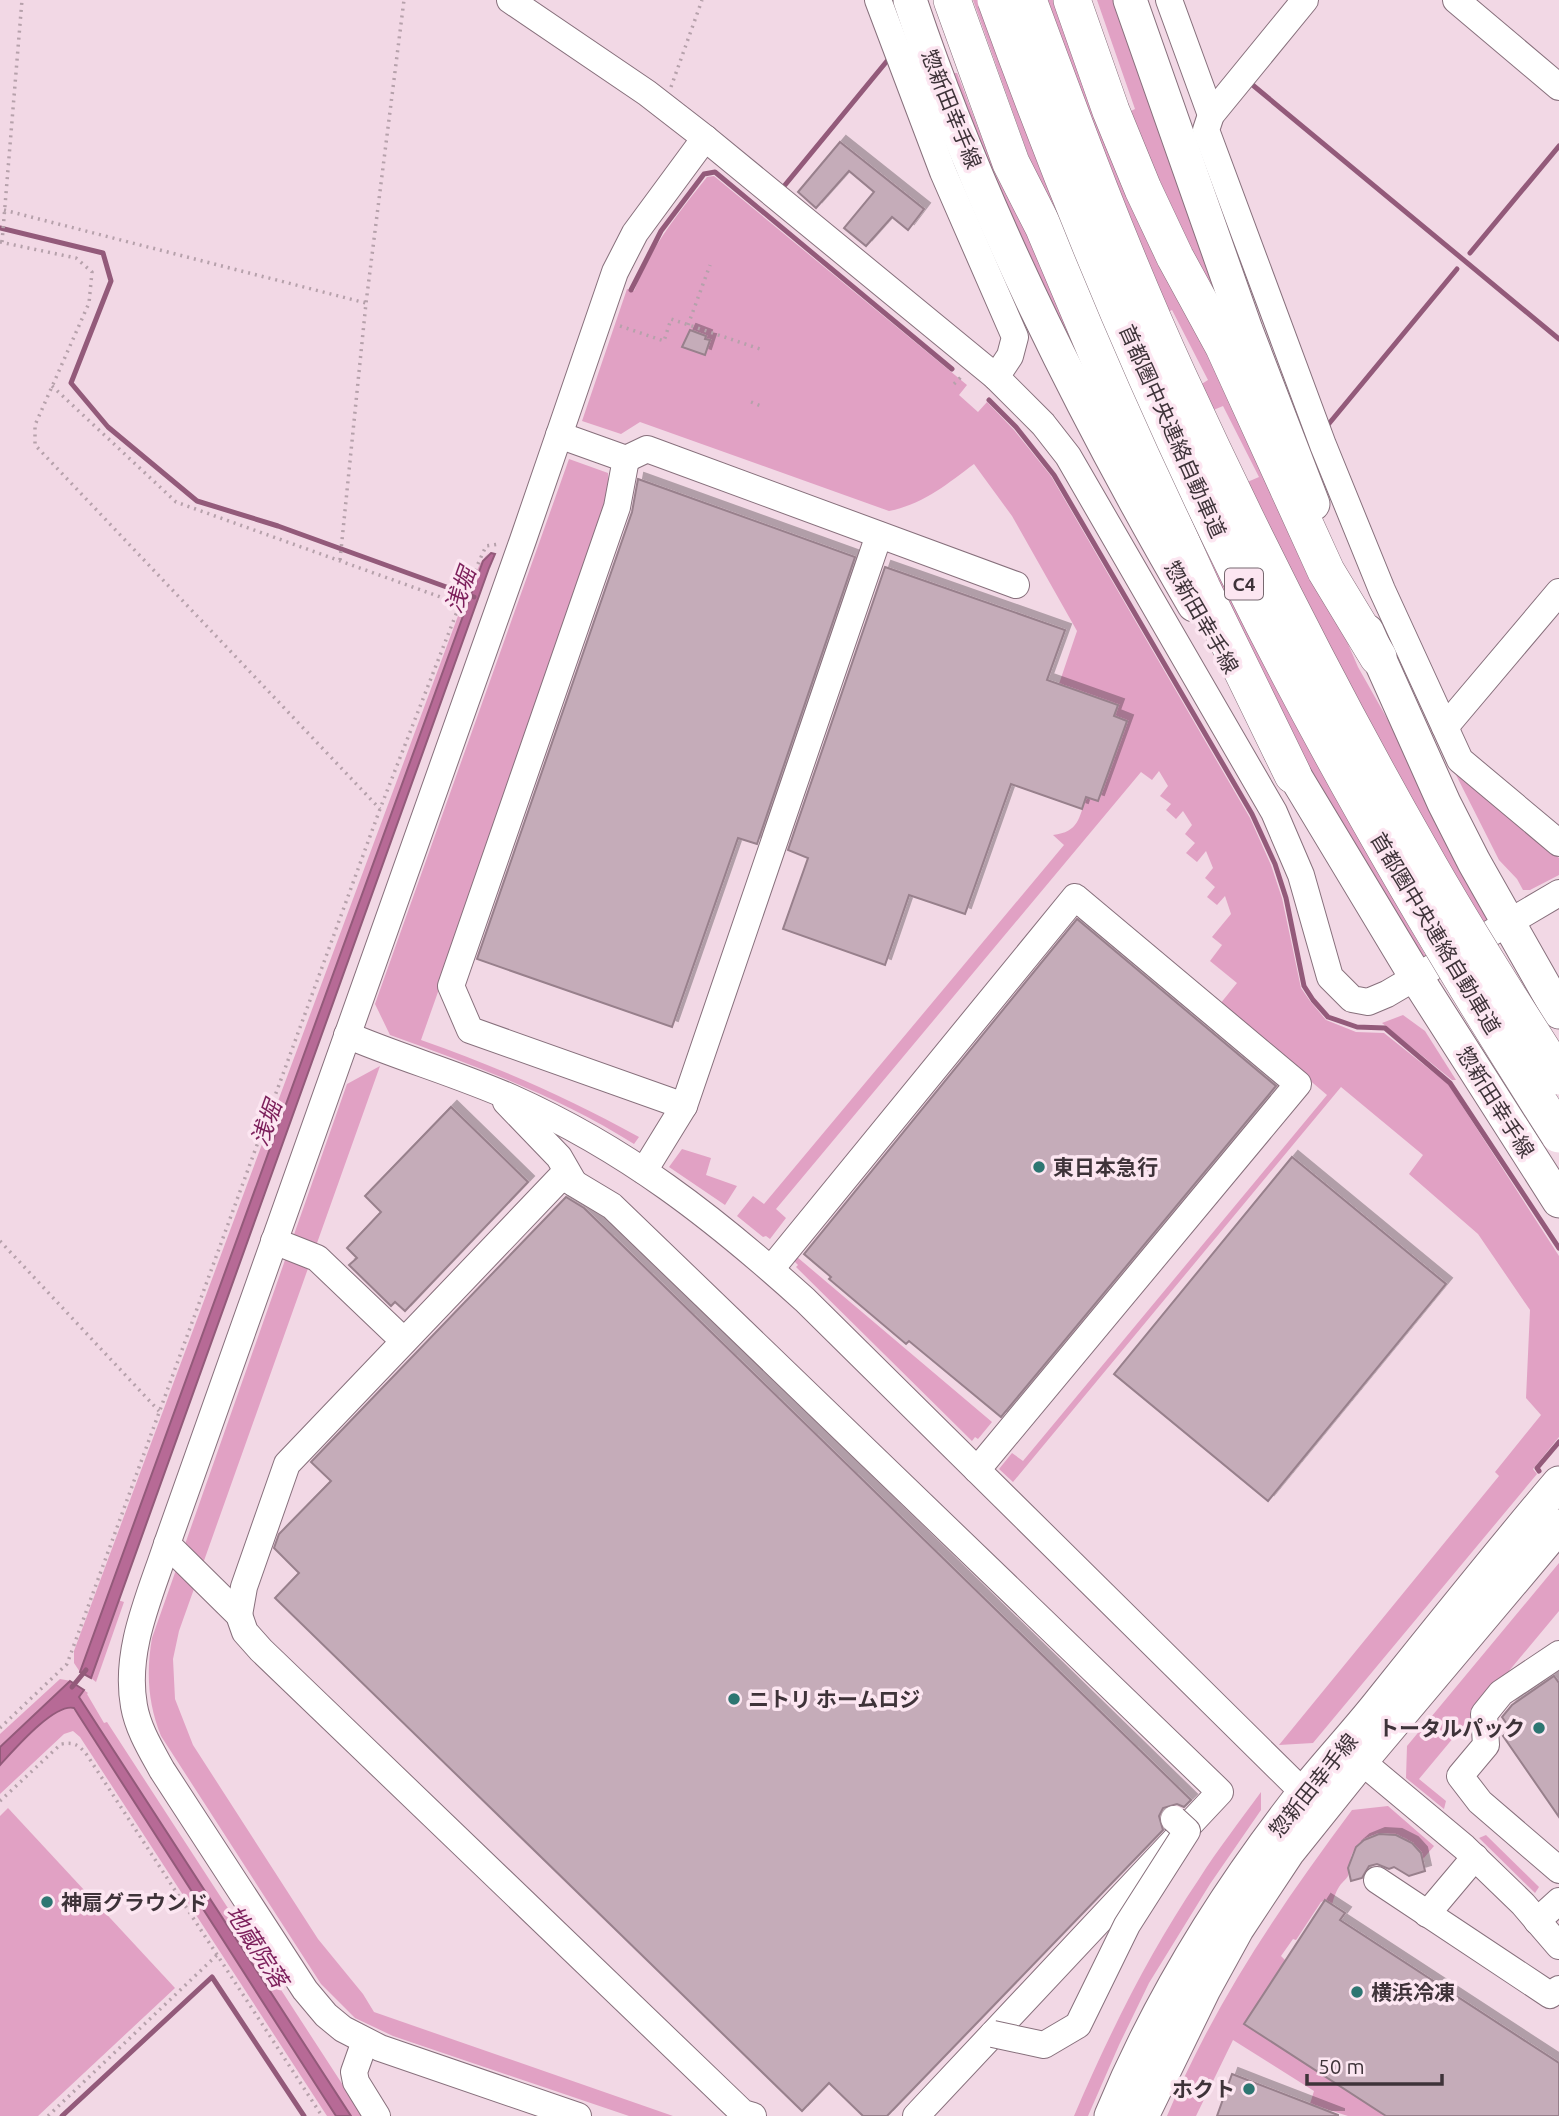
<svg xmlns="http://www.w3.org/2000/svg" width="1559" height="2116" font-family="Ubuntu,'Noto Sans JP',sans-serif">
<defs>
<filter id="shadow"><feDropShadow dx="6" dy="-6" stdDeviation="0" flood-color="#0004"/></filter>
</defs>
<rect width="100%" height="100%" fill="#f2d8e5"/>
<g fill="#e1a1c4">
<path d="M923 0H928L954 73H957L996 175 1022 222 1103 413 1023 253Z"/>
<path d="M973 0H983L1402 907 1403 916 1427 958 1418 956 1287 740 1047 208Z"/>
<path d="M1044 0H1053L1095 115 1289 508 1358 667 1420 777 1488 914 1486 922 1483 925 1451 878 1245 483 1259 477 1223 406 1211 411 1200 385 1208 380 1172 310 1168 312Z"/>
<path d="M1097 0H1113L1217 296 1161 198 1131 111 1135 109Z"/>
<path d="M714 176 967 385 959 395 978 412 987 402 1014 430 1051 476 1250 818 1271 865 1282 898 1301 988 1310 1001 1326 1020 1356 1032 1384 1033 1448 1084 1559 1256V1437L1533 1469 1537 1474 1313 1743 1279 1745 1499 1476 1495 1472 1541 1415 1526 1398 1530 1310 1478 1234 1409 1174 1423 1155 1341 1087 1013 1482 999 1469 1012 1453 1023 1461 1327 1095 1220 1004 1237 983 1210 961 1222 945 1212 937 1231 914 1225 896 1217 905 1207 897 1215 887 1205 878 1213 868 1206 851 1197 862 1186 853 1195 843 1185 834 1192 825 1183 811 1176 819 1166 810 1171 804 1160 796 1168 786 1159 771 1152 780 1141 772 776 1209 786 1218 770 1239 766 1236 763 1237 737 1216 753 1196 764 1204 1064 845 1053 835C1079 832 1079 818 1086 797L1098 800 1126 721 1114 716 1118 705 1059 684 1077 631 1012 516 974 464C947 484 924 504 889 511L640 422 621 434 582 421 627 289 634 291C650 248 678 213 707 177Z"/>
<path d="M569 459 608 473 610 506 421 1040C500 1068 566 1097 639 1137L634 1144C558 1096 475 1066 390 1035L375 1004Z"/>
<path d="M489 552 483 561 80 1672 74 1663V1651L468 589 481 562Z"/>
<path d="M1451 765 1559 858V875L1530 890H1523L1517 879 1499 860Z"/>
<path d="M1403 1015 1425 1031 1456 1080H1452L1382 1023Z"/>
<path d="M380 1066 179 1631 173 1659 175 1699 193 1745 318 1939 363 1994 374 2012 673 2116H629L393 2036 355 2018 321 1984 161 1736C148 1703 146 1673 152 1638L347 1084Z"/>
<path d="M682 1149 711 1158 706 1175 737 1186 725 1205 669 1167Z"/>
<path d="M797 1257 992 1422 978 1439 975 1437 972 1441 796 1267 798 1265 794 1261Z"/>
<path d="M1559 1563V1611L1419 1779 1446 1801 1444 1809 1406 1778 1407 1746Z"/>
<path d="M118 1600 124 1602 96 1682 91 1678Z"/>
<path d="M60 1679 71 1681 0 1747V1734Z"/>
<path d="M84 1690 88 1693 87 1694 104 1723 107 1722 363 2116H351L79 1697Z"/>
<path d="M71 1706 89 1730 336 2116H327L80 1737 73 1731 64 1734 0 1794V1765C15 1750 51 1707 71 1706Z"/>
<path d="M1261 1792V1810L1210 1884 1149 1983 1119 2045 1088 2116H1074C1109 2034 1149 1953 1199 1879 1218 1849 1240 1821 1261 1792Z"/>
<path d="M1388 1806 1434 1846 1423 1859C1412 1832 1373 1823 1355 1849 1348 1858 1351 1867 1348 1876 1348 1877 1342 1883 1341 1884 1336 1891 1334 1897 1332 1905L1326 1900 1321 1902 1296 1940 1293 1939 1281 1956 1285 1960 1244 2024 1386 2116H1348L1310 2104 1314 2091 1233 2040 1196 2116H1167C1215 2002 1279 1908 1352 1810Z"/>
<path d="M8 1808 175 1988 38 2116H0V1816Z"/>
<path d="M1486 1835 1539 1887 1535 1893 1479 1838Z"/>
</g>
<g fill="#b76a96" stroke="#935a7a" stroke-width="2">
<path d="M491 553 495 554 489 568 91 1678 80 1672 483 561Z"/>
<path d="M70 1681 84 1690 79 1697 351 2116H336L74 1708C54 1703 14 1750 0 1765V1747Z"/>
</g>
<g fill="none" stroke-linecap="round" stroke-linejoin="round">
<g stroke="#935a7a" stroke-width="5">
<path d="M1249 82 1559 339"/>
<path d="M785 185 887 61"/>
<path d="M0 228 103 253 111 281 71 383 108 427 197 501 278 526 474 597"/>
<path d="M1470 253 1559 146"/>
<path d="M631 290 661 231 704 174 715 172 952 369"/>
<path d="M989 400 1016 427 1054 475 1252 814 1275 864 1286 898 1304 986 1313 1000 1328 1017 1357 1027 1385 1028 1450 1083 1559 1248"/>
<path d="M1327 426 1457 269"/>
<path d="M1539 1471 1537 1468 1559 1442"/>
<path d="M72 1687 86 1670"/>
<path d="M62 2116 212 1977 304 2116"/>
</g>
</g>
<g fill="#c5acb9" stroke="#98808c" stroke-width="2" filter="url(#shadow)">
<path d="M840 142 924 209 908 230 892 217 866 246 844 228 874 192 849 171 816 208 798 192Z"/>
<path d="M690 330 706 336 705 339 710 340 705 355 682 347Z"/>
<path d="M638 479 855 557 757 844 738 838 672 1027 477 959 632 512Z"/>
<path d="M885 567 1065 630 1047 680 1118 705 1114 716 1127 721 1098 801 1086 797 1082 809 1011 784 965 914 909 895 885 965 783 929 808 858 788 850Z"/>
<path d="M1077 919 1276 1086 1001 1417 909 1341 906 1344 829 1279 831 1277 804 1254Z"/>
<path d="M451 1107 528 1182 405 1311 395 1302 391 1306 349 1265 357 1258 347 1248 381 1212 365 1196Z"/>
<path d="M1292 1157 1446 1284 1268 1501 1114 1374Z"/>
<path d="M566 1197 584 1208 1191 1800 1184 1807 1177 1804 1163 1808 1159 1816 1163 1830 887 2116H863L829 2083 802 2111 275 1598 299 1573 274 1548 279 1534 331 1481 311 1462Z"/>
<path d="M1554 1676 1559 1683V1817L1503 1736 1511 1730 1502 1717 1512 1705Z"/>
<path d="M1379 1834 1396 1835 1412 1843 1421 1853 1425 1871 1409 1876 1394 1867 1389 1869 1377 1864 1369 1866 1362 1878 1351 1881 1348 1868 1356 1847 1364 1840Z"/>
<path d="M1325 1900 1345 1913 1340 1920 1559 2063V2116H1386L1244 2024Z"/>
<path d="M1232 2074 1338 2115V2116H1217Z"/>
</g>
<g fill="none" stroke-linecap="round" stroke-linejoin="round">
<g stroke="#87707c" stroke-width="28">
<g id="minor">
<path d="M510 0 647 93 705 138 996 377 1043 424 1068 456 1274 812 1301 875 1330 977 1352 999 1368 1002 1387 994 1559 893"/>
<path d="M878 0 943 172 1015 337 1010 356 996 377"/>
<path d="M1169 0 1211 115"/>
<path d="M1305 0 1211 115 1206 130 1323 445 1382 590 1460 760 1559 843"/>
<path d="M1456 0 1559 87"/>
<path d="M559 435 626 459 647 449 1016 585"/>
<path d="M626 459 617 507 451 986 470 1030 684 1106"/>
<path d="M1445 727 1559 592"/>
<path d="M347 1035C401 1058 458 1074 512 1098 626 1149 713 1217 805 1300L1304 1793"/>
<path d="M506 1102 559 1157 574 1183"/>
<path d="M644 1171 684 1106 879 535"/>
<path d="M274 1241 317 1258 404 1341"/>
<path d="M771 1269 1075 897 1298 1084 977 1470"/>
<path d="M167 1544 239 1615 245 1632 261 1650 743 2113 753 2116"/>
<path d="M239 1615 244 1587 287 1464 562 1176 612 1206 1220 1792 916 2116"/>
<path d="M1559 1654 1501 1693 1484 1714 1486 1745 1460 1776 1480 1802 1559 1870"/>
<path d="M1361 1761 1464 1847 1523 1904 1559 1946"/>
<path d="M1377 1880 1550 1995 1559 1989"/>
<path d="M1427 1914 1475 1857"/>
<path d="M1537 1921 1559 1901"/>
<path d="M365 2041 354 2072 356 2082 377 2116"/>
<path d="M578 2116 380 2048 343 2029 326 2015 305 1990 162 1770C151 1750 138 1729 134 1706 124 1650 150 1596 167 1544L523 540 615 272 635 233 705 138"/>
</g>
</g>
<g stroke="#87707c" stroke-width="35">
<g id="major">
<path d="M910 0C980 210 1083 414 1194 605"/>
<path d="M1130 0 1246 330 1313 504"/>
<path d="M1367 631 1444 803 1474 862 1559 1012"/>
<path d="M1280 751 1416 977 1559 1201"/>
<path d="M1111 2116C1159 2000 1226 1892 1303 1794 1327 1764 1354 1735 1378 1705 1438 1630 1497 1556 1559 1483"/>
<path d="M1142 2116 1204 1989 1237 1929 1288 1852 1361 1761 1559 1526"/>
</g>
</g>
<g stroke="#87707c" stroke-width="38">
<g id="highway">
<path d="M952 0 1011 163 1044 228 1115 396 1202 588 1293 775"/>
<path d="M1072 0 1111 111 1143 189 1175 257 1224 347 1326 571 1378 657"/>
</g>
</g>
<g stroke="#b6a1ab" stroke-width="3.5" stroke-dasharray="2 5" stroke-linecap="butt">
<path d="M671 87 702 0"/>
<path d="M4 210 366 303"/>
<path d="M0 242 76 258 92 272 89 303 35 425V445L380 809"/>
<path d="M2 242 22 0"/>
<path d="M688 325 710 265"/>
<path d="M620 326 664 341 671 319 760 349"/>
<path d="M954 384 963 375"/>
<path d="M52 386 176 502 460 604"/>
<path d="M751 402 761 406"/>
<path d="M340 560 366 303 404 0"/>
<path d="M0 1241 159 1411"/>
<path d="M0 1728 67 1664 380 809 460 604 486 546 499 544"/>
<path d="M0 1801 61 1744C74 1742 78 1744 87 1755L322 2116"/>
<path d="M48 2116 217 1955"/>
</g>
<use href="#minor" stroke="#fff" stroke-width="26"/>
<use href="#major" stroke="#fff" stroke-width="33"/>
<use href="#highway" stroke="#fff" stroke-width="37"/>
<g stroke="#87707c" stroke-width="28" stroke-linecap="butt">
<path id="minor-bridge" d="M993 2034 1044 2045 1078 2025 1127 1925 1187 1831 1174 1819"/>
</g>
<g stroke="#87707c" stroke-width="38" stroke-linecap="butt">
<g id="highway-bridge">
<path d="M996 0C1067 196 1147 389 1239 575 1334 768 1443 953 1559 1134"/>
<path d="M1028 0C1075 127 1122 254 1178 376 1252 537 1332 695 1420 850 1463 927 1511 1002 1559 1076"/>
</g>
</g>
<use href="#minor-bridge" stroke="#fff" stroke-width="26"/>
<use href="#highway-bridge" stroke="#fff" stroke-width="37"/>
</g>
<g fill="#2d7672" stroke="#fce6f1" stroke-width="2.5">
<circle cx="1039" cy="1167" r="7"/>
<circle cx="734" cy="1699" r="7"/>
<circle cx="1539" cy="1728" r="7"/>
<circle cx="47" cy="1902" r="7"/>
<circle cx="1357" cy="1992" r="7"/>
<circle cx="1249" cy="2089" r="7"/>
</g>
<g text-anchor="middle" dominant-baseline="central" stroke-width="7" stroke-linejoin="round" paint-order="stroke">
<rect fill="#fce6f1" stroke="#776970" stroke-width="2" x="1225" y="568.5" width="38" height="31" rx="5"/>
<g font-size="19" font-weight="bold" fill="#3e3339">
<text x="1244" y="584">C4</text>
</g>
<g font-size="21" fill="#3e3339" stroke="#fce6f1">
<text transform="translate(952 109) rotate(68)">惣新田幸手線</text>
<text transform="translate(1173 431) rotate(66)">首都圏中央連絡自動車道</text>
<text transform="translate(1202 617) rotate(60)">惣新田幸手線</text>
<text transform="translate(1436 933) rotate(59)">首都圏中央連絡自動車道</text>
<text transform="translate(1496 1102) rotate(58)">惣新田幸手線</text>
<text transform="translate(1313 1785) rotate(-51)">惣新田幸手線</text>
</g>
<g font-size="21" font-weight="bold" fill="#3e3339" stroke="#fce6f1" text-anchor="start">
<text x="1053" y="1167">東日本急行</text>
<text x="748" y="1699">ニトリ ホームロジ</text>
<text x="1525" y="1728" text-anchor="end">トータルパック</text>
<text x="61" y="1902">神扇グラウンド</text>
<text x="1371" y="1992">横浜冷凍</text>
<text x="1235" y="2089" text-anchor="end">ホクト</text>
</g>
<g font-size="23" font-style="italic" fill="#7c1f5b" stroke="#fce6f1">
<text transform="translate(460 590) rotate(-70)">浅堀</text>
<text transform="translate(266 1123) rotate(-70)">浅堀</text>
<text transform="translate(257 1946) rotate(57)">地蔵院落</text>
</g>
</g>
<path d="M1307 2074v10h135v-10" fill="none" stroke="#3e3339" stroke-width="3.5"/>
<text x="1318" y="2074" font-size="21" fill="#3e3339" stroke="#fce6f1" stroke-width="5" paint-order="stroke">50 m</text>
</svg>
